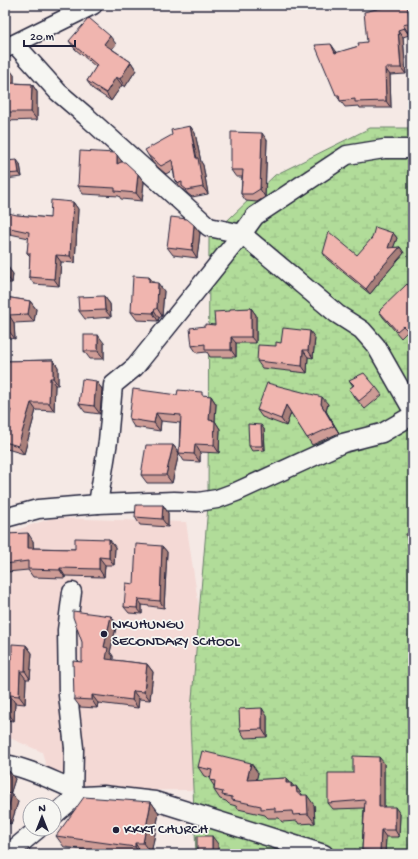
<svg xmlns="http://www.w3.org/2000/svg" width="418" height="859" font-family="'Gochi Hand',sans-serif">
<defs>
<pattern id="wetland-marsh" width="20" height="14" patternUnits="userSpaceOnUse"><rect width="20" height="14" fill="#b1dc99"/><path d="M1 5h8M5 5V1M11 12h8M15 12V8" fill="none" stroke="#98bc85"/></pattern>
</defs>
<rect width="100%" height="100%" fill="#f5e9e5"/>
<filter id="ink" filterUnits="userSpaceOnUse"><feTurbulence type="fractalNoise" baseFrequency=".025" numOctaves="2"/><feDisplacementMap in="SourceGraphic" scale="8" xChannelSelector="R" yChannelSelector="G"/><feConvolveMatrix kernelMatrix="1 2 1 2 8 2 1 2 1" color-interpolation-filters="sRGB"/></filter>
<g filter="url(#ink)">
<path fill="#f4d9d5" d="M52 518 186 522 218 735 196 790 53 791 42 752 5 736V534Z"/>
<path fill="url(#wetland-marsh)" stroke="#6a7f6a" d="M370 128H413V854H196L190 723 208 506 209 238 275 175Z"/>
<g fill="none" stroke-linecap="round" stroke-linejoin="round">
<g stroke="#22223b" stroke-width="21">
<g id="minor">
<path d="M15 44 58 92 86 116 209 227 242 234 337 314 362 330 376 346 413 411"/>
<path d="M6 48 93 5"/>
<path d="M98 504 108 441 113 385 135 367 242 234 255 216 347 155 384 149H413"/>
<path d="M5 518 38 509 98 504 174 501 198 502 217 499 236 492 343 443 382 433 413 415"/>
<path d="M72 592 67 630 68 695 74 748 73 799"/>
<path d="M5 764C28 768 51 780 73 789"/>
<path d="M54 815 73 799 83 796 103 795 155 801 324 854"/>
<path d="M8 854 38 829"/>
</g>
</g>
<use href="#minor" stroke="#f6f6f2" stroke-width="18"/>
</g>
<g fill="#ce9c96" stroke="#22223b">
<path d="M393 5H409L411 9 413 16V31L408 32 409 35 403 37 406 74 390 75 391 108H360L359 106 345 107 336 95V51L337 53 359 46 367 42Z"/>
<path d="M69 41 116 44 112 49 131 62 136 70 125 87 122 85 111 101 93 89 87 81 96 67 75 49Z"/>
<path d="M5 67 14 75V83L32 84 37 92V120L5 121Z"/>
<path d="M190 126 195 133 201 162 203 165 208 194 192 197 187 193 185 190H184L180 187 175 179 173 170 166 174 153 163 148 155Z"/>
<path d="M267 140 265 197 257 202 246 201 241 194 242 177H236L231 170Z"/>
<path d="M5 161 20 164 22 177 5 179Z"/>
<path d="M122 162 138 174 144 182 142 201 121 199 119 196 83 194 78 186Z"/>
<path d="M73 202 78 209 75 263 61 262 59 286 34 284 29 277 30 256 27 253 29 238 10 234 5 227 17 215 50 218Z"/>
<path d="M194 225 200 233 197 258 173 255 167 247Z"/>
<path d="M393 233 397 238 393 248 400 247 404 253 379 282V283L370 294 327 259 323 253 357 255Z"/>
<path d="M5 265 7 266 13 274 12 283H5Z"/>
<path d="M149 277 153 282 164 291 162 316 159 318 158 321 137 320 131 312Z"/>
<path d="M413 289V338L407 332 401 338 383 317 379 311Z"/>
<path d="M104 296 110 304 111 317 85 319 79 311Z"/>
<path d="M5 297 30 301 36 309 34 322 14 323 15 339 5 337Z"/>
<path d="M251 308 256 315V343H236V357H210L207 352 197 353 192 346 230 311Z"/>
<path d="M315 338 313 358 308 357 307 373 262 368 257 361 281 343Z"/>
<path d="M104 343V359H90L84 351Z"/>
<path d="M53 360 58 367V385H55L54 411 36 410 24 454 7 449 5 445V432L9 417 5 416V361Z"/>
<path d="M349 380 376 387 382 395 365 409 354 397 349 389 353 386Z"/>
<path d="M96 381 102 389 100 414 85 412 79 404Z"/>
<path d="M177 395 211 396 216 404 215 421 220 429 219 453 200 452V462L184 461 179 453 172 483H147L141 475 173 445 179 452 180 423 161 421 160 431 134 427 129 419Z"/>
<path d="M328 404 326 411 339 433 312 445 291 413 286 426 262 417 257 410Z"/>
<path d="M264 429 265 450 252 451 249 446Z"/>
<path d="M163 505 168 513V527L140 525 135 517Z"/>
<path d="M413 533V556L409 550Z"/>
<path d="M5 534 33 541V548L75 549 109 539 115 547 114 565H105L104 577 65 576V578L33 577 28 570 7 572 5 569Z"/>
<path d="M162 546 167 552 164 608 142 605V614L129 613 124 607 134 584Z"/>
<path d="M117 624 110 652 113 656V660L147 664 153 672 150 700 139 699 138 708 98 703 97 708 80 707 74 699 82 662Z"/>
<path d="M26 645 32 653 30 679H26L25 704 15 703 14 721 5 720V659H12Z"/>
<path d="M267 716V737L245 738 240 730Z"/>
<path d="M384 763V807L400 814 399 837H386L385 854H365L362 850 364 808 333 809 328 803Z"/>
<path d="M198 767 258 773 256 780 286 778 289 783 314 805 315 823 299 824 297 821 282 822 279 818H268L265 815 238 809 236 806 229 804 226 801 220 799 214 790V786L210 780 211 778 204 776Z"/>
<path d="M5 770 9 771 15 779 10 794H12L18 802 11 824 8 823 7 829H5Z"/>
<path d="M151 802 159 813 151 854H115L64 847 56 836Z"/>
</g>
<g fill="#a87f7a" stroke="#22223b">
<path d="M407 5H409L411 9 413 16V25L411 23Z"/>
<path d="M403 25 408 32 409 35 404 28Z"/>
<path d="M398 30 403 37 406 74 401 68Z"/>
<path d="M110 36 116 44 109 52 104 44Z"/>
<path d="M331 44 336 51 340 60 335 53Z"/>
<path d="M131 62 136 70 125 87 120 79Z"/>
<path d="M8 67 14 75V91L8 83Z"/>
<path d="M385 68 390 75 391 108 386 101Z"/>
<path d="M116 77 122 85 111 101 106 93Z"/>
<path d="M32 84 37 92V120L31 112Z"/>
<path d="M190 126 195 133 201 162 203 165 208 194 203 187Z"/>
<path d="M262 133 267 140 265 197 260 189Z"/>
<path d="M117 155 123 163 117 164Z"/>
<path d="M17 160 20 164 22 177 19 173Z"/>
<path d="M138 174 144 182 142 201 136 193Z"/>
<path d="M73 202 78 209 75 263 70 256Z"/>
<path d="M194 225 200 233 197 258 192 250Z"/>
<path d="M393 233 397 238 391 254 388 248Z"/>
<path d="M400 247 404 253 379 282V283L370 294 366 289 374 276Z"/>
<path d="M56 255 61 262 59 286 54 279Z"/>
<path d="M7 266 13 274 12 283 6 275Z"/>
<path d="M149 277 155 284 149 282Z"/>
<path d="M158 283 164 291 162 316 157 308Z"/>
<path d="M104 296 110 304 111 317 105 310Z"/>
<path d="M30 301 36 309 34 322 28 314Z"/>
<path d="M251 308 256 315V343L251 337Z"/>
<path d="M154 310 159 318 158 321 153 313Z"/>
<path d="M9 315 14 323 15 339 9 331Z"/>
<path d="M310 331 315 338 313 358 308 350Z"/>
<path d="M98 335 104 343V359L98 351Z"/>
<path d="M231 337 236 343V357L231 350Z"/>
<path d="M303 350 308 357 307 373 302 366Z"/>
<path d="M53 360 58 367V385L53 378Z"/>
<path d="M50 378 55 385 54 411 49 403Z"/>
<path d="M96 381 102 389 100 414 94 406Z"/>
<path d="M211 396 216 404 215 421 220 429 219 453 214 445 209 420Z"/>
<path d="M322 397 328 404 326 411 339 433 321 404Z"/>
<path d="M31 403 36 410 24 454 18 446Z"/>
<path d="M286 405 291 413 286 426 281 419Z"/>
<path d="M156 413 161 421 160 431 154 423Z"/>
<path d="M261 425 264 429 265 450 262 446Z"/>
<path d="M195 444 200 452V462L194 454Z"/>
<path d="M173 445 179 453 172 483 166 475Z"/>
<path d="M163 505 168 513V527L162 519Z"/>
<path d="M28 533 33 541 34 555 28 548Z"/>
<path d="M109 539 115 547 114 565 109 558Z"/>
<path d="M162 546 167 552 164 608 160 601Z"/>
<path d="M99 557 105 565 104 577 99 569Z"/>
<path d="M60 568 65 576V578L60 570Z"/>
<path d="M138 599 142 605V614L137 608Z"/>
<path d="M111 616 117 624 110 652 113 656 112 667 106 659 104 647Z"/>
<path d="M26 645 32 653 30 679 25 671Z"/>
<path d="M147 664 153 672 150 700 144 692Z"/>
<path d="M20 671 26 679 25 704 19 696Z"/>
<path d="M133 691 139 699 138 708 132 700Z"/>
<path d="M10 695 15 703 14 721 8 713Z"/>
<path d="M92 695 98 703 97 708 92 700Z"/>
<path d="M262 708 267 716V737L262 729Z"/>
<path d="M379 757 384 763V814L379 807Z"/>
<path d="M251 763 258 773 254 790 247 780Z"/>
<path d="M9 771 15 779 8 801 5 796V784Z"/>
<path d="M286 778 291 786V783L297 790 296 786 307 802V795L314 805 315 823 308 814 303 803 286 783Z"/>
<path d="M12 794 18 802 11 824 6 816Z"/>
<path d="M151 802 159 813 151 854 143 843Z"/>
<path d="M395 807 400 814 399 837 395 830Z"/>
<path d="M5 818 8 823 7 829 5 827Z"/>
<path d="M381 830 386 837 385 854H382L380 851Z"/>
<path d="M212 836 218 844V854H212Z"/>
<path d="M135 843 142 854H140L135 847Z"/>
</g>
<g fill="#f0b5af" stroke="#22223b">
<path d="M393 5H407L411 23 403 25 404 28 398 30 401 68H385L386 101 355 102V99L340 101 339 95H336L315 45 331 44 335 53 359 46 358 43 367 42 364 12Z"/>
<path d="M89 18 110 36 104 44 131 62 120 79 116 77 106 93 87 81 97 65 69 41Z"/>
<path d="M5 67H8V83L32 84 31 112H5Z"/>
<path d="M190 126 196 158H198L203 187 187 190 182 186V182L179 183 175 179 172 160 161 166 148 155 145 150 172 135 171 130Z"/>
<path d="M231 132 262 133 260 189 252 194H241L243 170H231Z"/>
<path d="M80 151 115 153 117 155V164L121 162H125L138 174 136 193 115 191V188L78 186Z"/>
<path d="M17 160 19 173 5 174V161Z"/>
<path d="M51 200 73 202 70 256 56 255 54 279 29 277 30 253H27L29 232 5 227 8 213 17 215 50 218Z"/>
<path d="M171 217 187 219 194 225 192 250 167 247Z"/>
<path d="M375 227 393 233 388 248 400 247 374 276 375 277 366 289 323 253 329 232 357 255 372 238Z"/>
<path d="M5 265 7 266 6 275H5Z"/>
<path d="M133 276 149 277V282L158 283 157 308 154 310 153 313 131 312Z"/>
<path d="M407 284 412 289H413V336L403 326 397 331 379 311Z"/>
<path d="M104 296 105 310 79 311 78 297Z"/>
<path d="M5 297 30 301 28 314 9 315V331L5 330Z"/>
<path d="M251 308V337H231V350H205V344L192 346 190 328 205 326V324L215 325 214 312 230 311V309Z"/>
<path d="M283 328 310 331 308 350H303L302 366 257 361 258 345 276 346V342L281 343Z"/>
<rect x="84" y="335" width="14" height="16"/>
<path d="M53 360V378H50L49 403H31L18 446 5 442V432L11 410 5 409V361Z"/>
<path d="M364 373 376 387 359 401 349 389 354 385 349 380Z"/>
<path d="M82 379 96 381 94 406 79 404Z"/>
<path d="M267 383 322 397 321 404 334 426 307 438 286 405 281 419 257 410Z"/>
<path d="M133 389 177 395 178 390 202 392V395L211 396 209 420 215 421 214 445 195 444 194 454 179 453 181 415 156 413 154 423 129 419Z"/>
<path d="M248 424 261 425 262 446H249Z"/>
<path d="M146 445H173L166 475H141Z"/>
<path d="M136 505H163L162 519 135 517Z"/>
<path d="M28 533V548L75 549V538L109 539V558L99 557V569L60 568V570L28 569V561L5 564V534Z"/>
<path d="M413 533V549L409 550 406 534Z"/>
<path d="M136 544 162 546 160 601 138 599 137 608 124 607 126 583 134 584Z"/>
<path d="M73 611 111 616 104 647 108 648 106 659 147 664 144 692 133 691 132 700 92 695V700L74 699 73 661 82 662V642L73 617Z"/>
<path d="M12 644 26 645 25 671H20L19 696 10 695 8 713H5V659H12Z"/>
<path d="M262 708V729L240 730 239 709Z"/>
<path d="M202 751 251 763 247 780 286 778V783H291V787L296 786 297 793H301V795H307L308 814 293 815 292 811 275 812V808L261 809V806L232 800V797L222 795 223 792 214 790 215 781 210 780 212 770 198 767Z"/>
<path d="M353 756 379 757V807H395V830H381L380 851 362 850 365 800 328 803V773H353Z"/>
<path d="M5 770 9 771 5 784Z"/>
<path d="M5 793 12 794 6 816H5Z"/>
<path d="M84 797 151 802 143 843H135V847L56 836Z"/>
<rect x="197" y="836" width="15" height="18"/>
<path d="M289 851 290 854H274Z"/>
</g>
</g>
<g fill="#22223b" stroke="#f6f6f2" stroke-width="1.5">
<circle cx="104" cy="634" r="4"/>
<circle cx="116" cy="830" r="4"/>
</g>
<g text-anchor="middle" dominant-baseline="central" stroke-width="3.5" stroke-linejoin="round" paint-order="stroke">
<g font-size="15" fill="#22223b" stroke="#f6f6f2" text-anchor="start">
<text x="112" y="625">NKUHUNGU<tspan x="112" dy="17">SECONDARY SCHOOL</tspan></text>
<text x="124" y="830">KKKT CHURCH</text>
</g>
</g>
<rect width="418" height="859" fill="none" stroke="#f6f6f2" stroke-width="20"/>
<rect x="10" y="10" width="398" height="839" fill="none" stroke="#22223b" stroke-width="1.5" filter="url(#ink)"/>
<g transform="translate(42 817)"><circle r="19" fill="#f6f6f2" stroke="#a1a1a9"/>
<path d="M0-3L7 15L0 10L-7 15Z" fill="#22223b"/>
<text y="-6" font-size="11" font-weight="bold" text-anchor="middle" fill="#22223b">N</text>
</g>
<path d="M24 40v6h51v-6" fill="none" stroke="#22223b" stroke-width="2"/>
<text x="30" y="40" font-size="12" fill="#22223b" stroke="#f6f6f2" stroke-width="3" paint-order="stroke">20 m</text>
</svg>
